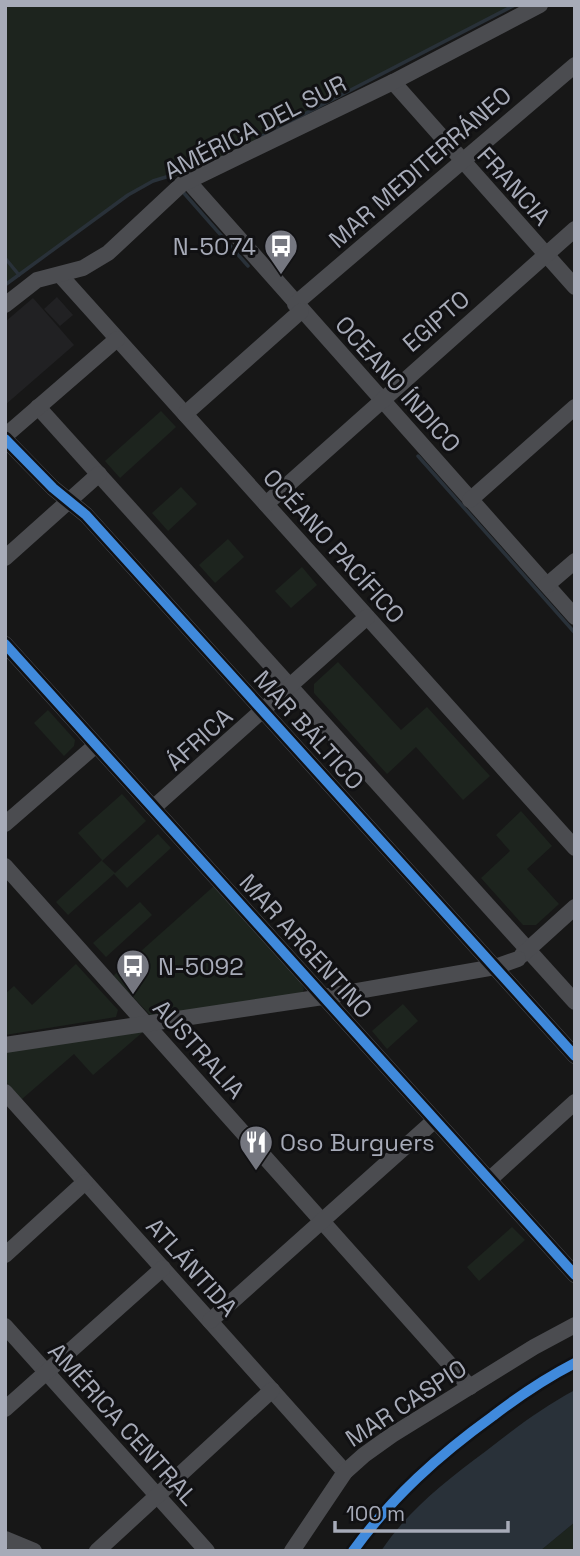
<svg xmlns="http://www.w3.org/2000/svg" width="580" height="1556" font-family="'Space Grotesk',sans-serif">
<rect width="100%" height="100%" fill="#171717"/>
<g fill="#212123">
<path d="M57 297 73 315 60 326 44 309Z"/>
<path d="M33 298 74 345 5 405V322Z"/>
</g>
<g fill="#1d241e">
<path d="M5 5H515L223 157 141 187 5 285Z"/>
<path d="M161 411 176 427 120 478 105 461Z"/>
<path d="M181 487 197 504 168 531 152 513Z"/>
<path d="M228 539 244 557 215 583 199 565Z"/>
<path d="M302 567 317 585 291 608 275 591Z"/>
<path d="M338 662 401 730 427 707 490 776 463 800 416 747 387 774 314 693V684Z"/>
<path d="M48 710 75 740 74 746 64 756 34 723Z"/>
<path d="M122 794 146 821 102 861 115 873 158 834 171 848 127 888 114 874 68 915 56 902 102 860 78 833Z"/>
<path d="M521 811 552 846 527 869 559 904 536 925H523L481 878 510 851 496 835Z"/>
<path d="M214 886 301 983 304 989 302 994 152 1017 113 976Z"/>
<path d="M140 902 152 915 106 957 93 943Z"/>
<path d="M76 964 118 1010 116 1017 5 1035V994L14 986 32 1005Z"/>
<path d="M403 1004 418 1021 387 1049 372 1031Z"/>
<path d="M144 1031 93 1075 74 1054 22 1099 5 1081V1051Z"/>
<path d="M512 1227 525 1240 479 1281 467 1267Z"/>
<path d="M575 1522V1551H540Z"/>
</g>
<path fill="#293139" d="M575 1390V1522L540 1551H381C409 1509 446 1481 486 1451 514 1429 543 1407 575 1390Z"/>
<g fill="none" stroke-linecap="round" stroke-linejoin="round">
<g stroke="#293139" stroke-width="3.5">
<path d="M262 136 515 5"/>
<path d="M183 192 248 266"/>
<path d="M5 258 19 275"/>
<path d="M5 285 128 195 153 181 199 167"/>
<path d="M418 456 575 633"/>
</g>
<g stroke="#4b4c50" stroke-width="16">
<path d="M393 82 575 287"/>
<path d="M188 181 575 617"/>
<path d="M60 275 575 848"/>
<path d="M295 304 575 65"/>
<path d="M5 305 37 280 83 268 108 253 182 184 393 82 540 5"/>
<path d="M38 407 575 1002"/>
<path d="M185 414 301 311"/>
<path d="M5 436 117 339"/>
<path d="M5 439 53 488 86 515 575 1056"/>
<path d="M470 500 575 407"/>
<path d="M266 504 575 229"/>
<path d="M5 558 99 474"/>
<path d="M547 585 575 561"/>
<path d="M5 644 575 1275"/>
<path d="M153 808 367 617"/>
<path d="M5 824 96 745"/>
<path d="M5 866 470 1387"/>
<path d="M522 955 575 907"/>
<path d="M5 1045 323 997 495 967 518 959"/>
<path d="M5 1092 345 1472"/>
<path d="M489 1180 575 1102"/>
<path d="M5 1255 85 1182"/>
<path d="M210 1321 435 1120"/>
<path d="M5 1326 207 1551"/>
<path d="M5 1409 163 1268"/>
<path d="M5 1539 34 1551"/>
<path d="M97 1551 272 1390"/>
<path d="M292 1551 345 1472 364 1455 392 1435 534 1347 575 1325"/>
</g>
<g stroke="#111113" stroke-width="15">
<g id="cycleway">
<path d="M5 439 53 488 86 515 575 1056"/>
<path d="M5 644 575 1275"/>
<path d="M353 1551C392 1497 439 1455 493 1416 519 1396 546 1378 575 1363"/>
</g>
</g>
<use href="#cycleway" stroke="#408adc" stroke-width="10"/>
</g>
<defs>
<g id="bus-pin" transform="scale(1.75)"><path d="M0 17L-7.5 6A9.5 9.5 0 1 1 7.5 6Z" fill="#757780" stroke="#111113"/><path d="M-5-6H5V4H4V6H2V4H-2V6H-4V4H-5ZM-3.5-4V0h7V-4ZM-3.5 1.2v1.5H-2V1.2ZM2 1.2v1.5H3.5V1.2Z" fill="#fff"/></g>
<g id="restaurant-pin" transform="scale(1.75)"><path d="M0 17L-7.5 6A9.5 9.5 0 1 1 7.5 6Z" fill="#757780" stroke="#111113"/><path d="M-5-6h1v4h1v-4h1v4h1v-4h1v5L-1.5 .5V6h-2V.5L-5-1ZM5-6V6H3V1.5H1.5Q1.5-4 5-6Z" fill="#fff"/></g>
</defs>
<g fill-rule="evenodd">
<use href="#bus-pin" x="281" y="246"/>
<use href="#bus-pin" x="133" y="966"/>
<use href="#restaurant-pin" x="256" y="1142"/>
</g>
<g text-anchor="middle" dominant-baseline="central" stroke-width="6" stroke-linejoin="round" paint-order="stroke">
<g font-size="24" fill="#a7abb8" stroke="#111113">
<text transform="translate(255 127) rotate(-27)">AMÉRICA DEL SUR</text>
<text transform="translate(420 167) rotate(-41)">MAR MEDITERRÁNEO</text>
<text transform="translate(514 186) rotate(48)">FRANCIA</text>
<text transform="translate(436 321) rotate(-41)">EGIPTO</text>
<text transform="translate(398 384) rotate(48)">OCEANO ÍNDICO</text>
<text transform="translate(334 546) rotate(48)">OCÉANO PACÍFICO</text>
<text transform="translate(309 730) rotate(48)">MAR BÁLTICO</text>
<text transform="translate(199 739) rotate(-42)">ÁFRICA</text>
<text transform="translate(306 946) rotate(48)">MAR ARGENTINO</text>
<text transform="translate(199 1049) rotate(48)">AUSTRALIA</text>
<text transform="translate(192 1267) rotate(48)">ATLÁNTIDA</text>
<text transform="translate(406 1403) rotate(-33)">MAR CASPIO</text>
<text transform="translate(123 1424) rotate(48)">AMÉRICA CENTRAL</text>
</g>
<g font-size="24" fill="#a7abb8" stroke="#111113" text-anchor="start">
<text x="256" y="246" text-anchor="end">N-5074</text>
<text x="158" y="966">N-5092</text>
<text x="280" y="1142">Oso Burguers</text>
</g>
</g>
<rect width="580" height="1556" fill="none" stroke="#a7abb8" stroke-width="14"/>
<path d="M335 1521v10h173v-10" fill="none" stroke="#a7abb8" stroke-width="3.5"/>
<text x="346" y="1521" font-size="21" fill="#a7abb8" stroke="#111113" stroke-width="5" paint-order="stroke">100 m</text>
</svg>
